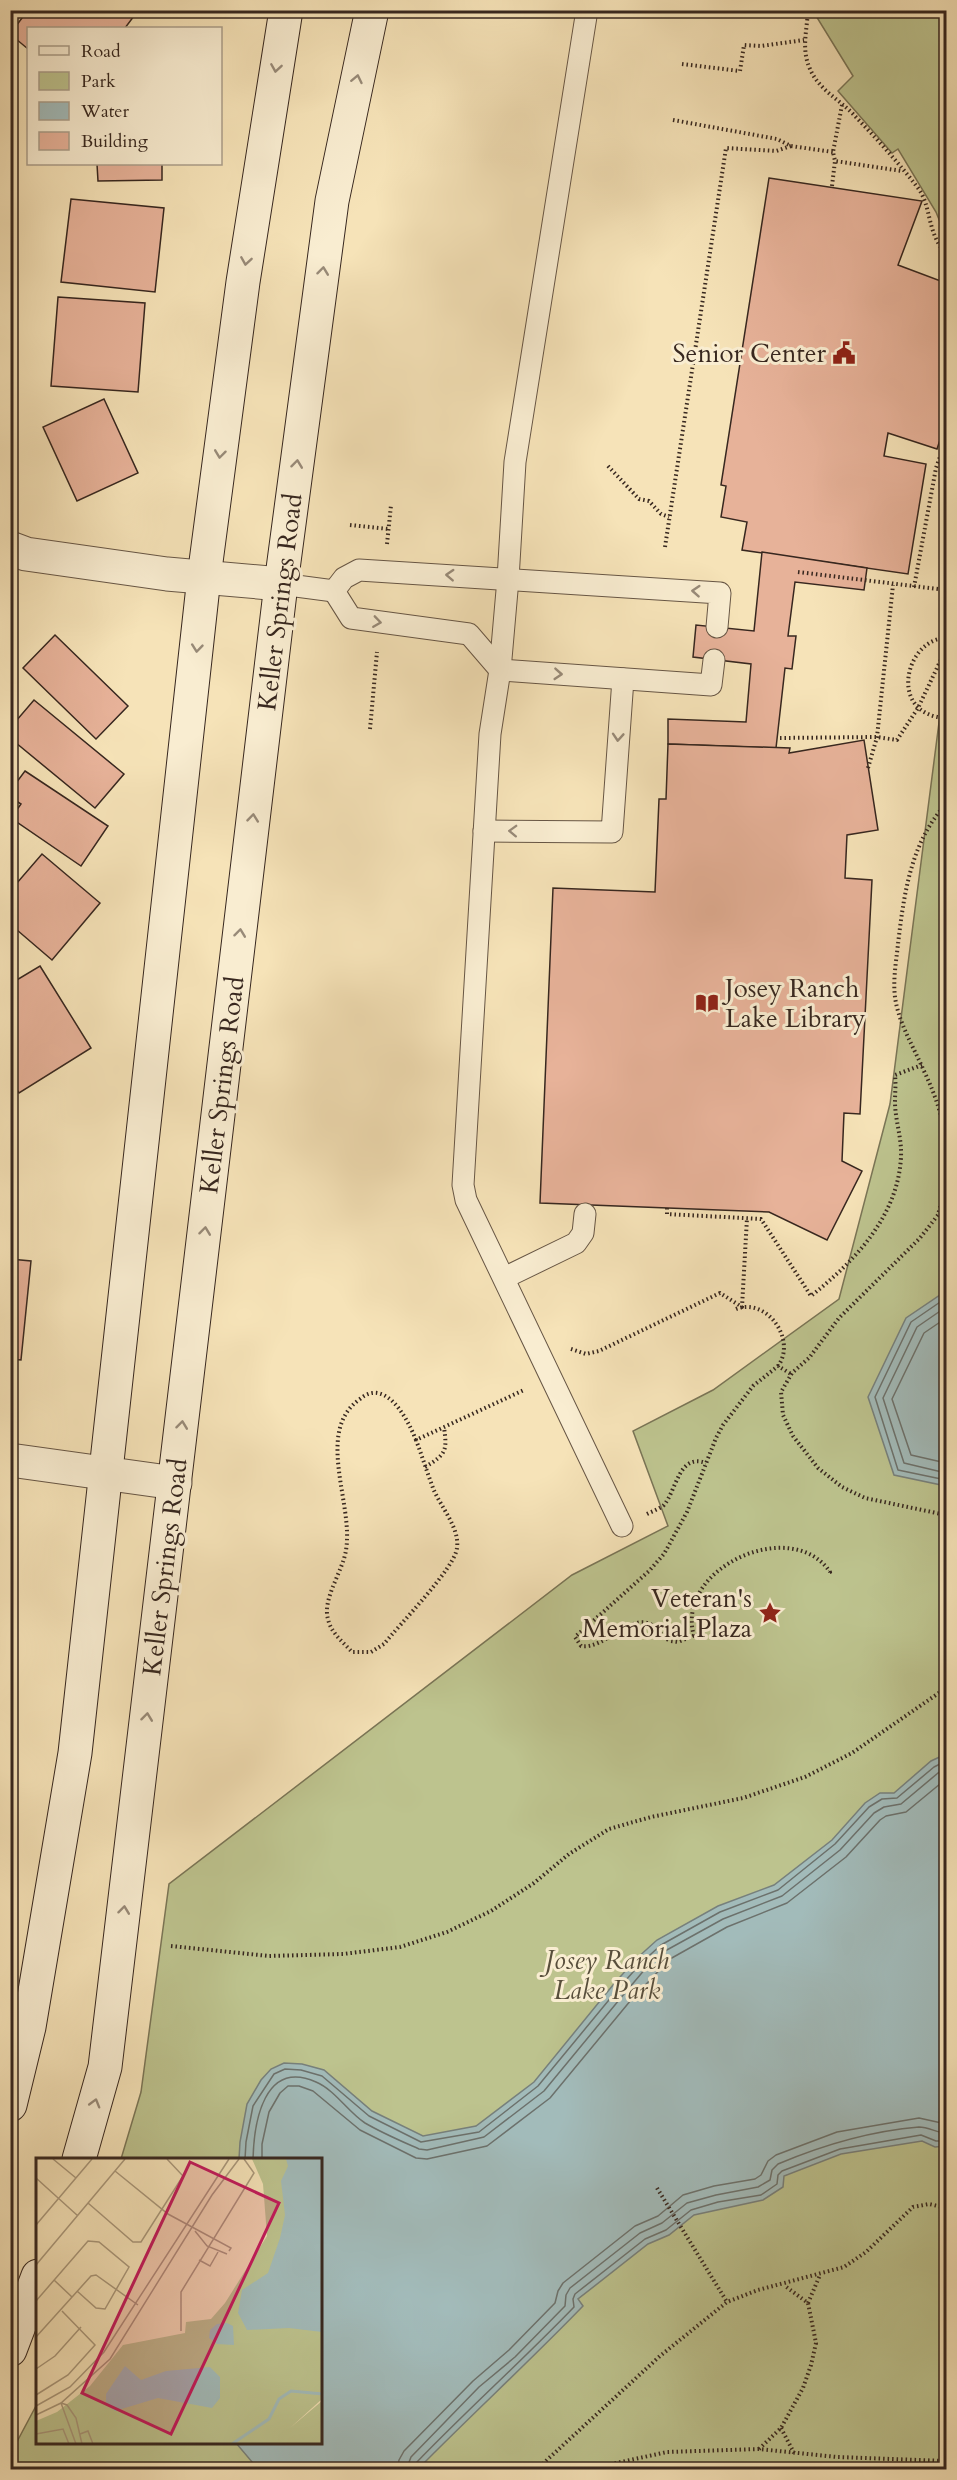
<svg xmlns="http://www.w3.org/2000/svg" width="957" height="2480" font-family="Cardo,serif">
<rect width="100%" height="100%" fill="#f6e3b8"/>
<filter id="stains"><feTurbulence type="fractalNoise" baseFrequency=".00333" numOctaves="4"/><feColorMatrix values="0 0 0 0 .2 0 0 0 0 .09 0 0 0 0 .02 0 0 0 .5 -.17"/></filter>
<radialGradient id="worn" r=".72"><stop offset=".6" stop-color="#630" stop-opacity="0"/><stop offset="1" stop-color="#630" stop-opacity=".3"/></radialGradient>
<g fill="#bdc38e" stroke="#7a7556" stroke-width="1.5">
<path d="M813 11H946V237L936 212 898 149 892 153 838 91 853 76Z"/>
<path d="M946 668V2469L11 2470V2453L37 2404 38 2442H321V2159H121L141 2092 169 1884 572 1575 668 1526 633 1431 713 1390 839 1299 890 1104Z"/>
</g>
<g fill="#a2bbba" stroke="#77807c" stroke-width="1.5">
<path d="M946 1291V1486L894 1475 868 1397 906 1318Z"/>
<path d="M946 1754V2146L935 2147 922 2141 841 2154 784 2176 783 2187 763 2200 694 2215 669 2235 648 2244 578 2299 583 2306C529 2362 472 2414 418 2469H258L236 2443 321 2442V2159H239L240 2142 247 2104 261 2080 271 2069 284 2063 302 2064 324 2070 372 2111 423 2136 476 2126 534 2082 613 1985 636 1959 657 1940 718 1906 774 1885 832 1840 865 1803 880 1793H894L931 1761Z"/>
</g>
<g fill="none" stroke-linecap="round" stroke-linejoin="round">
<g stroke="#6c716c" stroke-width="1.5">
<path d="M946 1298 911 1322 875 1397 898 1470 946 1480"/>
<path d="M946 1307 917 1327 883 1398 904 1463 946 1473"/>
<path d="M946 1318 924 1333 892 1399 911 1455 946 1463"/>
<path d="M245 2159 246 2142 253 2106 274 2074 285 2069 301 2070 322 2076 369 2116 421 2142 479 2132 538 2086 618 1989 641 1963 661 1945 720 1912 778 1890 835 1844 869 1807 882 1799 897 1798 934 1767 946 1761"/>
<path d="M253 2159C254 2122 264 2059 316 2082 335 2090 348 2112 365 2123 382 2133 401 2141 419 2149L427 2150 484 2137 544 2091 624 1994 646 1968 665 1951 723 1919 782 1896 840 1850 874 1813 884 1807 901 1804 938 1773 946 1769"/>
<path d="M262 2159V2144L269 2112 280 2093 288 2086H299L313 2091 360 2130 416 2158 427 2159 487 2146 550 2098 631 2000 670 1959 727 1927 787 1903 846 1857 880 1820 886 1816 906 1812 946 1779"/>
<path d="M397 2470 399 2460 404 2451 473 2381 509 2350 555 2303 558 2291 563 2283 635 2226 658 2216 683 2195 714 2186 755 2179 761 2175 768 2161 776 2155 837 2132 919 2118 946 2124"/>
<path d="M406 2470 411 2457 479 2387 515 2357 565 2306 566 2295 570 2288 640 2233 662 2223 687 2203 716 2195 758 2187 770 2180 772 2170 778 2164C823 2145 871 2131 919 2127 929 2127 937 2133 946 2133"/>
<path d="M414 2470 416 2463C467 2410 522 2361 574 2307L573 2299 575 2294 645 2239 666 2230 691 2210 718 2202 761 2195 777 2184 778 2175 782 2171 840 2149 921 2135 936 2141H946"/>
</g>
</g>
<g fill="#e7b299" stroke="#37271f" stroke-width="1.5">
<path d="M28 10H135L137 12 125 28H28V49L10 34Z"/>
<path d="M97 164H162V180L98 181Z"/>
<path d="M769 178 922 201 898 265 946 283V422L937 449 888 433 884 456 926 464 908 574 742 550 747 522 721 517 726 486 721 485Z"/>
<path d="M71 199 164 208 155 292 61 282Z"/>
<path d="M58 297 145 303 138 392 51 386Z"/>
<path d="M104 399 138 473 77 501 43 427Z"/>
<path d="M762 552 867 568 864 590 795 582 788 636H796L792 669 785 668 776 748 668 744V719L746 722 751 664 693 657 696 625 754 631Z"/>
<path d="M55 635 128 706 96 739 23 668Z"/>
<path d="M34 700 124 774 95 808 10 738V728Z"/>
<path d="M864 740 878 830 847 835 845 878 872 880 860 1114 844 1113 842 1161 862 1171 827 1240 769 1212 540 1203 553 888 655 892 659 799H666L668 744 790 748 789 753Z"/>
<path d="M25 771 108 826 81 866 11 818 21 804 10 797V791Z"/>
<path d="M42 854 100 903 52 960 10 924V891Z"/>
<path d="M40 966 91 1048 19 1093 10 1079V984Z"/>
<path d="M10 1259 31 1261 21 1360 10 1359Z"/>
</g>
<g fill="none" stroke-linecap="round" stroke-linejoin="round">
<g stroke="#675645" stroke-width="23">
<g id="service">
<path d="M587 10 515 462 508 579 500 670 490 734 463 1185 466 1200 622 1526"/>
<path d="M281 584 334 591"/>
<path d="M334 591 351 618 469 634 500 670 711 685 714 660"/>
<path d="M334 591 344 578 359 570 720 593 717 627"/>
<path d="M484 831 612 832 623 679"/>
<path d="M504 1278 576 1243 583 1233 585 1214"/>
</g>
</g>
<g stroke="#675645" stroke-width="35">
<g id="minor">
<path d="M10 548 26 554 167 574 281 584"/>
<path d="M10 1460 175 1483"/>
</g>
</g>
<g stroke="#37271f" stroke-width="35">
<g id="secondary">
<path d="M10 2105 29 2027 75 1753 204 577 243 282 286 10"/>
<path d="M79 2159 105 2067 281 584 332 201 372 10"/>
<path d="M10 2350 38 2276"/>
</g>
</g>
<g stroke="#37271f" stroke-width="4" stroke-dasharray="1.5 3" stroke-linecap="butt">
<path d="M808 10C807 31 801 49 810 69 819 90 839 99 854 115 876 138 898 162 918 188 932 207 926 231 946 254"/>
<path d="M682 64 740 71 744 45 761 46 804 40"/>
<path d="M842 105 833 152 835 161 902 171"/>
<path d="M673 120 777 139 791 146 833 152"/>
<path d="M832 186 835 161"/>
<path d="M608 466 639 499 649 501 661 514 669 517"/>
<path d="M350 525 389 529"/>
<path d="M387 544 391 505"/>
<path d="M665 547 726 148 776 151 791 146"/>
<path d="M798 572 946 590"/>
<path d="M914 587 936 468 946 440"/>
<path d="M946 638C905 639 887 715 946 718"/>
<path d="M370 729 377 652"/>
<path d="M780 738 877 737 897 740 918 708 946 649"/>
<path d="M868 768 877 737 893 585"/>
<path d="M946 804C911 842 904 893 898 944 896 963 892 984 896 1003 901 1027 914 1048 924 1071 935 1094 942 1115 946 1140"/>
<path d="M946 1171 945 1187 938 1215 920 1238 839 1318 809 1358 792 1373 781 1392 783 1415 793 1436 818 1468 842 1487 865 1498 946 1515"/>
<path d="M667 1208V1214L761 1219 811 1296C855 1261 898 1216 901 1157 902 1138 895 1120 895 1102 895 1093 896 1084 895 1075L922 1065"/>
<path d="M736 1309C767 1297 797 1340 778 1366"/>
<path d="M571 1349 586 1354 599 1351 720 1293 742 1307 747 1218"/>
<path d="M416 1440C410 1425 397 1399 381 1394 373 1391 366 1394 360 1399 314 1431 354 1504 346 1550 343 1571 322 1599 328 1619 331 1633 343 1642 352 1652H371L384 1644C399 1625 455 1568 457 1548 460 1528 440 1506 433 1488 427 1472 422 1456 416 1440L524 1390"/>
<path d="M425 1467C447 1454 447 1450 444 1427"/>
<path d="M647 1514C653 1511 659 1509 664 1505 677 1489 679 1453 706 1463"/>
<path d="M698 1634 678 1642 670 1641C663 1637 658 1630 652 1625 631 1612 604 1650 581 1646L575 1637 649 1571 664 1554 687 1512 716 1438 723 1425 753 1386 778 1366 791 1374"/>
<path d="M694 1636C674 1568 792 1515 830 1572L827 1574"/>
<path d="M171 1946 269 1956 343 1954 400 1947 447 1932 491 1911 534 1883 569 1854 609 1829 651 1817 743 1798 805 1777 852 1753 946 1688"/>
<path d="M657 2188 727 2302"/>
<path d="M808 2303 820 2275"/>
<path d="M781 2428 794 2453"/>
<path d="M759 2449 781 2428 803 2388 811 2365 816 2343 808 2303 785 2286"/>
<path d="M536 2470 660 2356 727 2302 758 2290 844 2267 866 2252 913 2207 929 2204 946 2208"/>
<path d="M584 2470 667 2452 759 2449 837 2457 946 2461"/>
</g>
<use href="#service" stroke="#f9edd1" stroke-width="21"/>
<use href="#minor" stroke="#f9edd1" stroke-width="33"/>
<use href="#secondary" stroke="#f9edd1" stroke-width="33"/>
</g>
<defs><path id="oneway-chevron" d="M-2-3.5L2.5 0L-2 3.5" fill="none" stroke-width="1.6" stroke-linecap="round" stroke-linejoin="round" transform="scale(1.5)"/></defs>
<g stroke="#988a78">
<use href="#oneway-chevron" transform="translate(276 68) rotate(99)"/>
<use href="#oneway-chevron" transform="translate(357 79) rotate(-78)"/>
<use href="#oneway-chevron" transform="translate(246 261) rotate(99)"/>
<use href="#oneway-chevron" transform="translate(323 271) rotate(-83)"/>
<use href="#oneway-chevron" transform="translate(220 454) rotate(97)"/>
<use href="#oneway-chevron" transform="translate(297 464) rotate(-83)"/>
<use href="#oneway-chevron" transform="translate(450 575) rotate(-177)"/>
<use href="#oneway-chevron" transform="translate(696 591) rotate(-176)"/>
<use href="#oneway-chevron" transform="translate(377 622) rotate(8)"/>
<use href="#oneway-chevron" transform="translate(197 648) rotate(96)"/>
<use href="#oneway-chevron" transform="translate(558 674) rotate(4)"/>
<use href="#oneway-chevron" transform="translate(618 737) rotate(94)"/>
<use href="#oneway-chevron" transform="translate(253 818) rotate(-84)"/>
<use href="#oneway-chevron" transform="translate(513 831) rotate(-178)"/>
<use href="#oneway-chevron" transform="translate(240 933) rotate(-83)"/>
<use href="#oneway-chevron" transform="translate(205 1231) rotate(-83)"/>
<use href="#oneway-chevron" transform="translate(182 1425) rotate(-83)"/>
<use href="#oneway-chevron" transform="translate(147 1717) rotate(-83)"/>
<use href="#oneway-chevron" transform="translate(124 1910) rotate(-83)"/>
<use href="#oneway-chevron" transform="translate(95 2103) rotate(-74)"/>
</g>
<defs>
<g id="civic-bare" transform="scale(1.8)"><path d="M-.6-6.5H3V-4.5H.6V-3L4-1V1h2V6H-6V1h2V-1L-.6-3ZM-1.2 2.5V6h2.4V2.5Z" fill="#8f2418" stroke="#f9edd1" stroke-width="2.5" paint-order="stroke"/></g>
<g id="library-bare" transform="scale(1.8)"><path d="M-6-4Q-3-5.5-.7-3.5V5Q-3 3-6 4ZM6-4Q3-5.5 .7-3.5V5Q3 3 6 4Z" fill="#8f2418" stroke="#f9edd1" stroke-width="2.5" paint-order="stroke"/></g>
<g id="sight-bare" transform="scale(1.8)"><path d="M0-6L1.8-2.2L6-1.7L2.9 1.2L3.7 5.4L0 3.3L-3.7 5.4L-2.9 1.2L-6-1.7L-1.8-2.2Z" fill="#8f2418" stroke="#f9edd1" stroke-width="2.5" paint-order="stroke"/></g>
</defs>
<g fill-rule="evenodd">
<use href="#civic-bare" x="844" y="353"/>
<use href="#library-bare" x="707" y="1003"/>
<use href="#sight-bare" x="770" y="1613"/>
</g>
<g text-anchor="middle" dominant-baseline="central" stroke-width="6" stroke-linejoin="round" paint-order="stroke">
<g font-size="26" fill="#37271f" stroke="#f9edd1" text-anchor="end">
<text x="826" y="353">Senior Center</text>
<text x="725" y="988" text-anchor="start">Josey Ranch<tspan x="725" dy="30">Lake Library</tspan></text>
<text x="752" y="1598">Veteran's<tspan x="752" dy="30">Memorial Plaza</tspan></text>
</g>
<g font-size="26" fill="#37271f" stroke="#f9edd1">
<text transform="translate(280 602) rotate(-83)">Keller Springs Road</text>
<text transform="translate(222 1085) rotate(-83)">Keller Springs Road</text>
<text transform="translate(165 1567) rotate(-83)">Keller Springs Road</text>
</g>
<g font-size="26" font-style="italic" fill="#584e3b" stroke="#f9edd1">
<text x="607" y="1960">Josey Ranch<tspan x="607" dy="30">Lake Park</tspan></text>
</g>
</g>
<g transform="translate(36 2158)">
<rect width="286" height="286" fill="#f6e3b8"/>
<path d="M216 1H286V241L254 270 286 243V286H0V263L21 254 54 228 87 187 149 175 150 164 175 161 189 145 231 78 227 26Z" fill="#bdc38e"/>
<path d="M250 1H286V174L253 170 211 172 202 155 206 132 232 115 244 80 249 57 245 23 252 8ZM191 165 197 168 198 187 181 186 173 180 174 172 181 166ZM89 208 105 222 130 213 174 209 184 219V240L176 250 122 240 79 253 70 246V236Z" fill="#a2bbba"/>
<path fill="none" stroke="#a2bbba" stroke-width="3" d="M196 286 233 261 243 241 255 233 287 236"/>
<path fill="none" stroke="#aa987b" stroke-width="1.5" d="M17 1 40 20M79 13 132 56 195 90 193 93M0 20 42 58M52 45 97 84H105L147 18 131 1M0 67 56 1M159 73 171 88 191 96M163 102 174 108 182 94M0 107 89 1M18 122 36 139M0 143 52 83 63 84 93 109 69 151 60 150 41 133M145 173V134L218 15 208 1M0 179 55 118 60 117 102 147M0 211 19 198 45 169M0 237 32 217 59 187 26 153M25 245 31 247 40 260 46 286M25 245 40 286M0 248 34 229 68 194 193 1M0 257 25 245 74 201 176 37 203 1M0 276 27 271 33 286M44 276 52 273 57 286"/>
<path fill="#c2185b" fill-opacity="0.15" stroke="#c2185b" stroke-width="3" d="M154 4 243 45 135 276 46 235Z"/>
<rect width="286" height="286" fill="none" stroke="#37271f" stroke-width="3"/>
</g>
<rect width="957" height="2480" fill="none" stroke="#f6e3b8" stroke-width="36"/>
<rect x="12" y="12" width="933" height="2456" fill="none" stroke="#37271f" stroke-width="3"/>
<rect x="18" y="18" width="921" height="2444" fill="none" stroke="#37271f" stroke-width="1.5"/>
<rect x="27" y="27" width="195" height="138" fill="#f9edd1" stroke="#ab9e8a" stroke-width="1.5"/>
<rect x="39" y="46" width="30" height="9" fill="#f9edd1" stroke="#ab9e8a" stroke-width="1.5"/>
<text x="81" y="57" font-size="18" fill="#37271f">Road</text>
<rect x="39" y="72" width="30" height="18" fill="#bdc38e" stroke="#ab9e8a" stroke-width="1.5"/>
<text x="81" y="87" font-size="18" fill="#37271f">Park</text>
<rect x="39" y="102" width="30" height="18" fill="#a2bbba" stroke="#ab9e8a" stroke-width="1.5"/>
<text x="81" y="117" font-size="18" fill="#37271f">Water</text>
<rect x="39" y="132" width="30" height="18" fill="#e7b299" stroke="#ab9e8a" stroke-width="1.5"/>
<text x="81" y="147" font-size="18" fill="#37271f">Building</text>
<rect width="100%" height="100%" filter="url(#stains)"/>
<rect width="100%" height="100%" fill="url(#worn)"/>
</svg>
